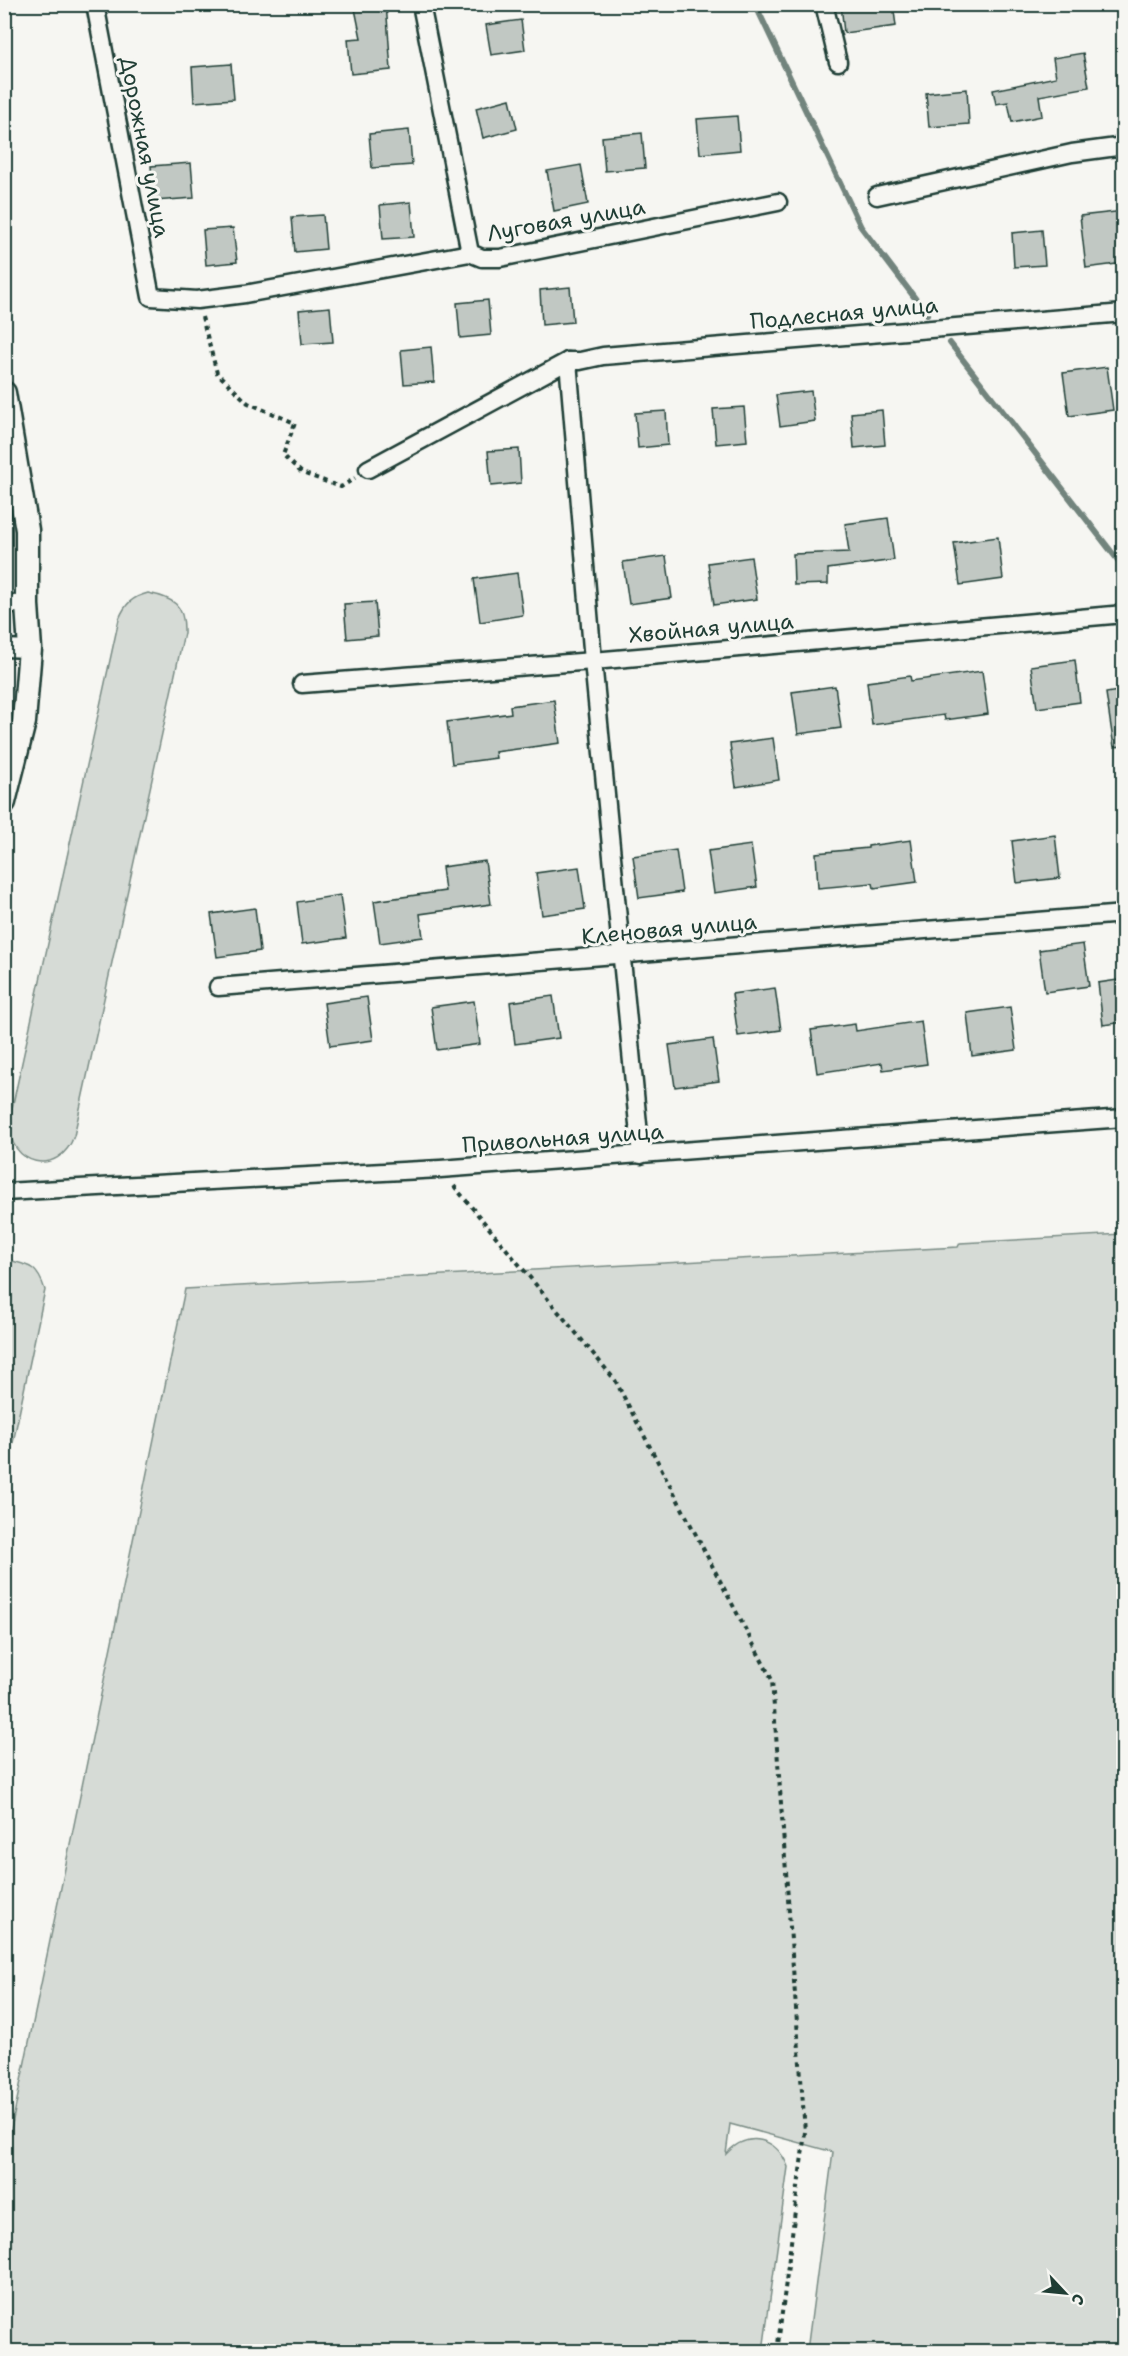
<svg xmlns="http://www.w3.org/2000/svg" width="1128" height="2356" font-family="'Shantell Sans',sans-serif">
<rect width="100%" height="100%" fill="#f6f6f2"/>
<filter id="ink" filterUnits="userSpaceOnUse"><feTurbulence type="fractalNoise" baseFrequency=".0167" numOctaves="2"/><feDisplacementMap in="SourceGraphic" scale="12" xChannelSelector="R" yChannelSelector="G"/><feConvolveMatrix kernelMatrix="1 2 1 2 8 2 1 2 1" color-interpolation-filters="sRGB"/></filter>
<g filter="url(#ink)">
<g fill="#d6dbd6" stroke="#7a8c85" stroke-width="1.5">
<path d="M148 593C173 598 185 604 184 633L74 1136C59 1178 8 1166 9 1122L119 619C125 604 132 597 148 593Z"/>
<path d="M1123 1234V2351H807L833 2152 730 2124 726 2154C747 2130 777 2137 788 2167L763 2351H5V2158L185 1289 958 1247 960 1243Z"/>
<path d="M8 1260C30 1265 38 1267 45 1290L5 1481 4 1261Z"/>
</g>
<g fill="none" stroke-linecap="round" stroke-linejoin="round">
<g stroke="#72847d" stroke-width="6">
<path d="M755 4 861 227 927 314"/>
<path d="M950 343 1124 568"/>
</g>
</g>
<g fill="#c1c8c3" stroke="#1f3d34" stroke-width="1.5">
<path d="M354 4H386L391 70 351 74 348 39 361 38Z"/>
<path d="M841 4H893L896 26 844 33Z"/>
<path d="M521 20 525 50 491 55 486 25Z"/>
<path d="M1083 53 1089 87 1039 96 1042 116 1012 122 1008 102 996 104 993 90 1056 77 1053 58Z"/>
<path d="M231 64 234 99 194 102 192 67Z"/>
<path d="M967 89 969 124 929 127 926 93Z"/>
<path d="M510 99 517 129 483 138 476 108Z"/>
<path d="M737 116 740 150 700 154 697 119Z"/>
<path d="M409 130 412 165 372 168 369 134Z"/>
<path d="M642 133 645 168 605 171 602 137Z"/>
<path d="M191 163 194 198 154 201 151 166Z"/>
<path d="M581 165 588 204 554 211 547 171Z"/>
<path d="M411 202 414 237 383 239 380 205Z"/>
<path d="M1124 211V263L1086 268 1080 216Z"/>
<path d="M323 215 326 249 295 252 292 217Z"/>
<path d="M233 228 237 262 206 265 203 230Z"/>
<path d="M1042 230 1045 265 1014 267 1012 233Z"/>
<path d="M570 287 573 322 542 325 540 290Z"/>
<path d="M488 300 491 335 460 338 457 303Z"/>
<path d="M330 307 333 342 302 344 299 310Z"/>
<path d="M431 347 434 382 404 384 401 350Z"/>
<path d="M1107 367 1113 410 1069 416 1063 373Z"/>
<path d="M811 391 815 421 780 426 776 395Z"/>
<path d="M744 407 747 441 716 444 713 409Z"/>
<path d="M882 410 885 445 854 448 851 413Z"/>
<path d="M666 411 668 445 638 448 635 413Z"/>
<path d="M519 449 521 483 491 486 488 451Z"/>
<path d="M888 518 894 560 828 569V584L794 585 793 554 849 552 845 524Z"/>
<path d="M998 537 1003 579 960 585 954 543Z"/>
<path d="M666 556 672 598 629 604 623 562Z"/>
<path d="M751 557 757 599 714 605 708 563Z"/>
<path d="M517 573 523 615 480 622 474 579Z"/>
<path d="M375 602 378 636 347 639 344 604Z"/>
<path d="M1075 660 1080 702 1037 708 1031 666Z"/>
<path d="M982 671 988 714 945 720 944 715 872 725 867 682 910 676 911 681Z"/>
<path d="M835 686 841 728 798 734 792 692Z"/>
<path d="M1124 690V746L1114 747 1106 693Z"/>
<path d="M554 700 560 743 495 752 496 758 452 764 447 722 511 713 510 706Z"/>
<path d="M773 738 779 780 736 787 730 744Z"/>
<path d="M1055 835 1060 878 1017 883 1012 841Z"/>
<path d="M911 840 917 882 874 888 873 883 818 888 816 853 868 848V846Z"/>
<path d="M751 845 757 887 714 893 708 851Z"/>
<path d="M676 850 682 892 639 898 633 856Z"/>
<path d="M485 861 491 904 420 914 423 937 380 943 374 901 445 891 442 867Z"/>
<path d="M579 867 585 909 542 915 536 873Z"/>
<path d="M340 895 346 938 302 944 297 902Z"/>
<path d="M255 908 260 951 217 957 211 914Z"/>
<path d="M1083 944 1089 986 1045 992 1039 950Z"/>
<path d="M1124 979V1022L1103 1025 1098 983Z"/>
<path d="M775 988 781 1030 738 1036 732 994Z"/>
<path d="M553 996 559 1038 515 1044 510 1002Z"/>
<path d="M367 997 373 1040 330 1046 324 1003Z"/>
<path d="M474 1001 480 1044 437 1050 431 1007Z"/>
<path d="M1010 1007 1016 1050 972 1056 967 1013Z"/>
<path d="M921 1021 927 1064 883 1070 882 1063 817 1073 811 1030 855 1024 856 1031Z"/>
<path d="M713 1039 719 1081 675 1087 669 1045Z"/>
</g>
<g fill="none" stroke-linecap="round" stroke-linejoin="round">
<g stroke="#1f3d34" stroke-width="21">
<g id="street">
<path d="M95 4 151 297 197 300 245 294 470 253"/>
<path d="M421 4 470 253 482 258H500L778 202"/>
<path d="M824 4 838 62"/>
<path d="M877 196 1072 153 1124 146"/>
<path d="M568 361 593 661 641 1155"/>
<path d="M368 469 568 361H580L603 356 1124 313"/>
<path d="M4 603 27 605"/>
<path d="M4 648 30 649"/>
<path d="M302 684 593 661 1124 614"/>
<path d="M218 987 1124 914"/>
<path d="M4 1192 440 1169 1124 1118"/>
</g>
</g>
<g stroke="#1f3d34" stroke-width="27">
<path id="secondary" d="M4 393 27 530V605L30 649 24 722 4 802"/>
</g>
<g stroke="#1f3d34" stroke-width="4" stroke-dasharray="4.5 4.5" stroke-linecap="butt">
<path d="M202 317 217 373 248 403 295 423 283 455 302 473 341 487 355 478"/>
<path d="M454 1186 615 1380 772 1680 805 2132 777 2352"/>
</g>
<use href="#street" stroke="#f6f6f2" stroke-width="16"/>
<use href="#secondary" stroke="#f6f6f2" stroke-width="22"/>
</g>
</g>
<g text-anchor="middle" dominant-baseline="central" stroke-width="6" stroke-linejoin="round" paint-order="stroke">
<g font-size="22" fill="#1f3d34" stroke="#f6f6f2">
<text transform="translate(145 147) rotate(79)">Дорожная улица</text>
<text transform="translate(566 220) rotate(-10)">Луговая улица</text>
<text transform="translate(844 313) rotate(-5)">Подлесная улица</text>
<text transform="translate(711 628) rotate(-5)">Хвойная улица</text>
<text transform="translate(669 929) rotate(-5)">Кленовая улица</text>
<text transform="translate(563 1138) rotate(-4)">Привольная улица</text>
</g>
</g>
<rect width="1128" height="2356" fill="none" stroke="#f6f6f2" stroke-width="24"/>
<rect x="12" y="12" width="1104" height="2332" fill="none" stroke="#1f3d34" stroke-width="2" filter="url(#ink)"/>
<g transform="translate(1065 2293) rotate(116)" stroke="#f6f6f2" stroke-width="4.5" paint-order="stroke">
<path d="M0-4.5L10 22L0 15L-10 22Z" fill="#1f3d34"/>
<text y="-9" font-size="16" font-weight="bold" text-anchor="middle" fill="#1f3d34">С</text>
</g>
</svg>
